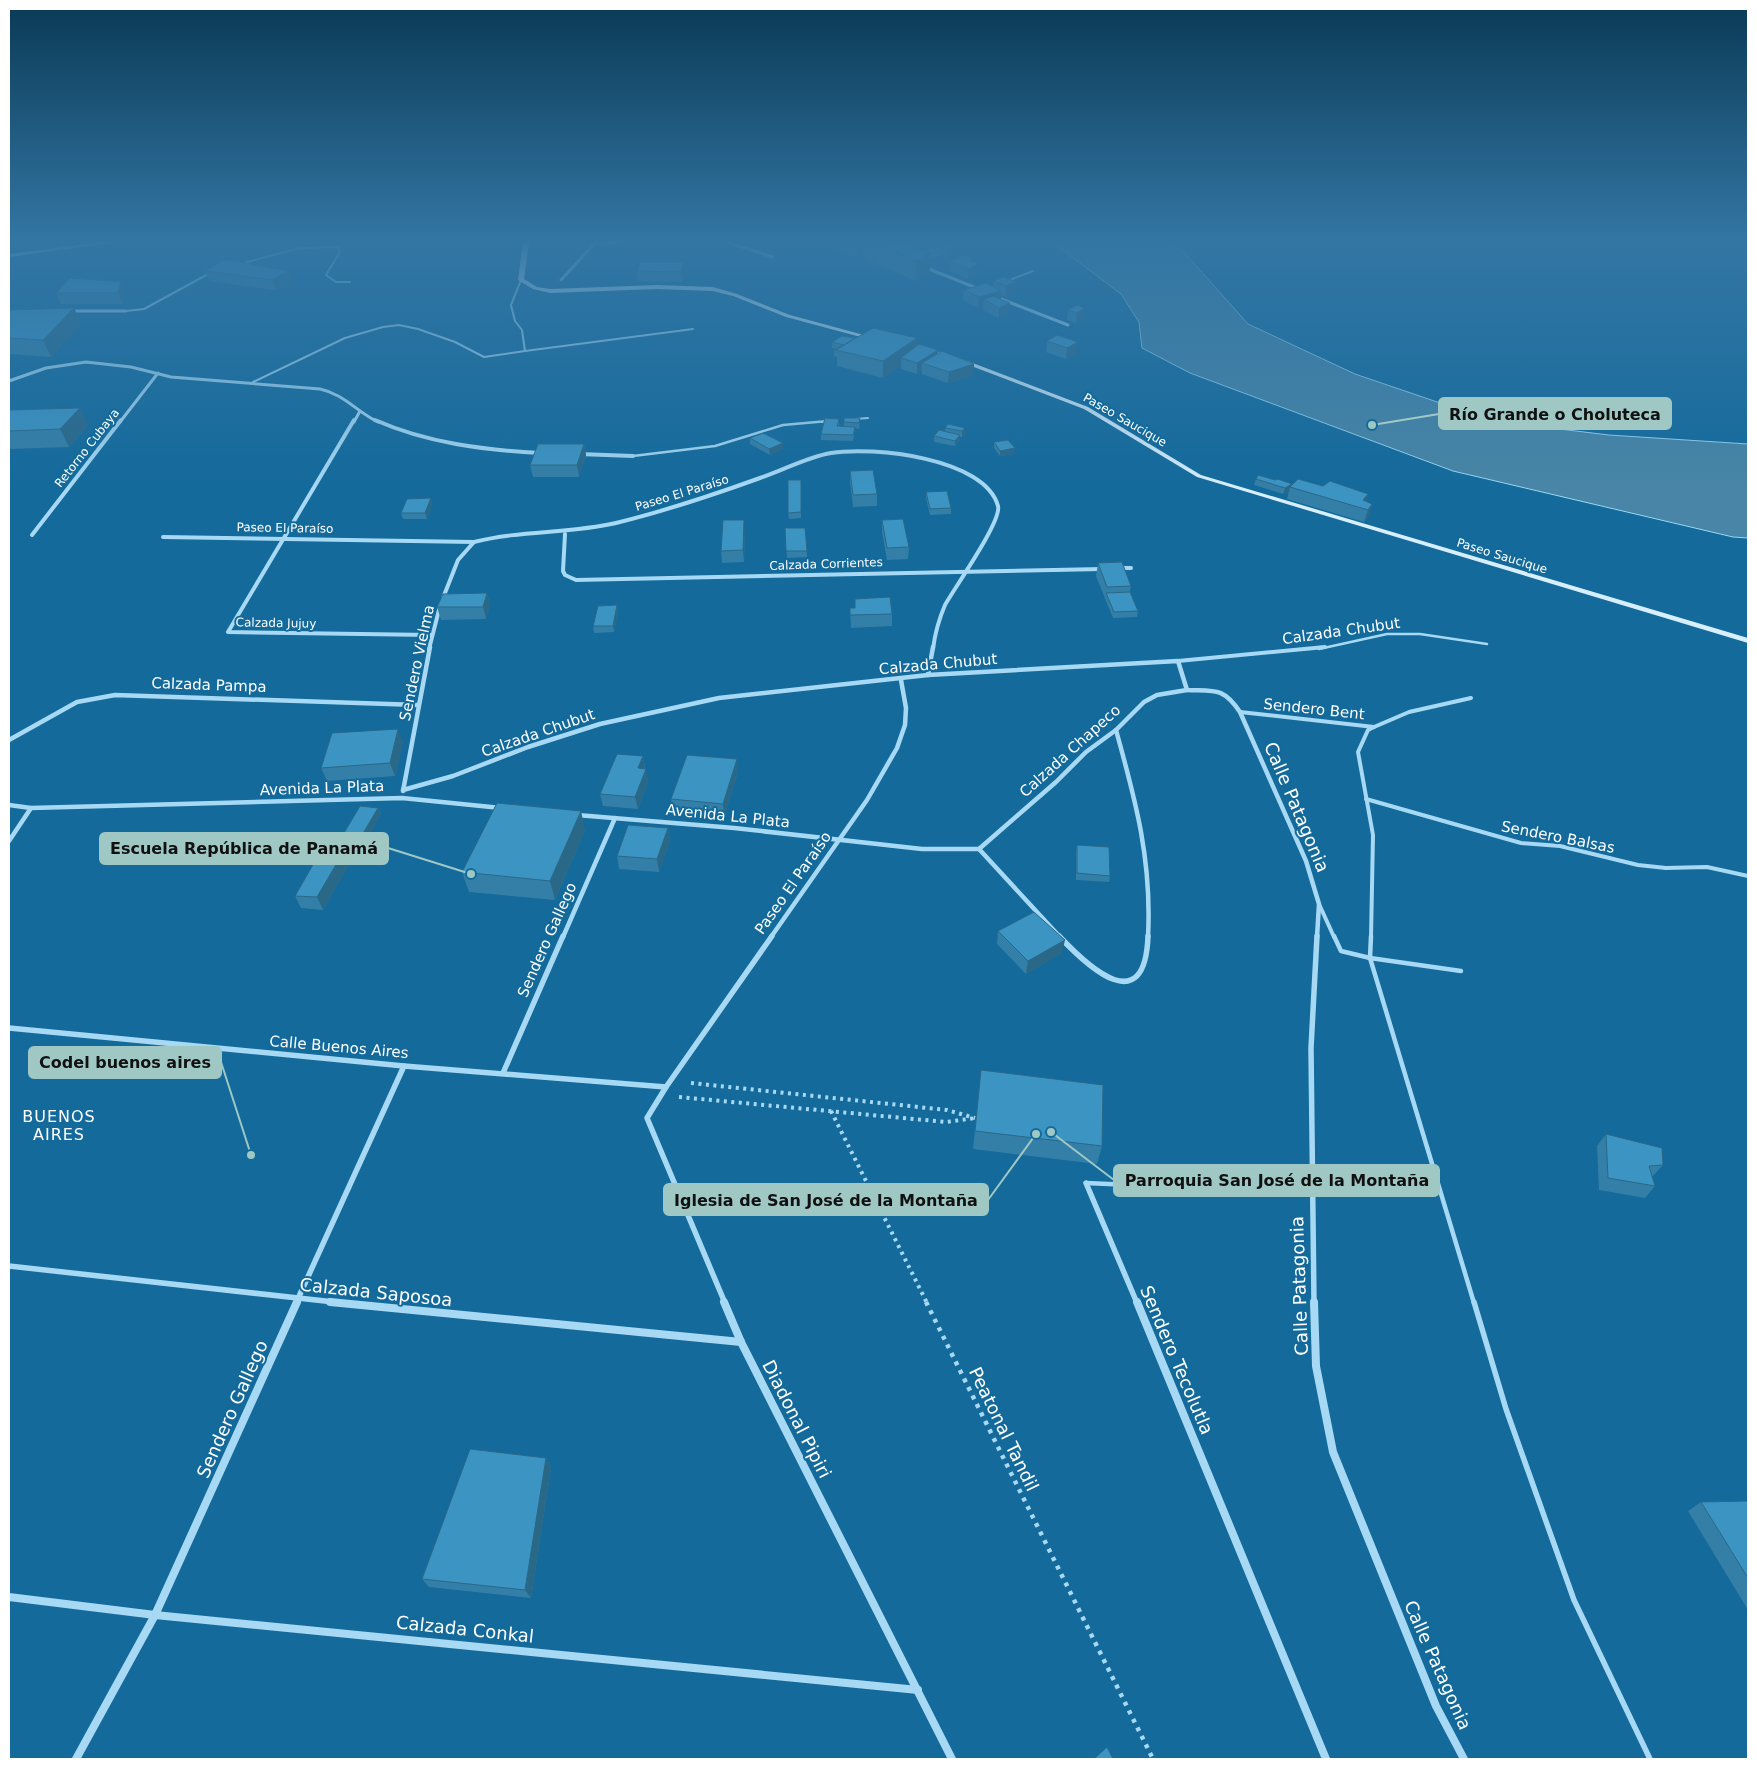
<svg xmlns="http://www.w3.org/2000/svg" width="1757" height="1768" font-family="'DejaVu Sans',sans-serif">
<rect width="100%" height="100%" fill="#136a9b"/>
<path fill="#4885a6" stroke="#99d8f7" d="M1052 242H1168L1183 251 1248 324 1355 374 1493 421 1609 435 1748 444V538L1733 537 1453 471 1190 373 1142 348 1139 322 1121 294Z"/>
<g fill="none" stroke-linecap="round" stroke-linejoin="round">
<g stroke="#a7d9f4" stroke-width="4" stroke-dasharray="3 4.5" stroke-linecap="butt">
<path d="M691 1083 947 1110 975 1118"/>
<path d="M679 1097 946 1122 976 1118"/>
<path d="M831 1111 927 1303"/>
</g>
<path stroke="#a7d9f4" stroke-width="4.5" stroke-dasharray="4 5.5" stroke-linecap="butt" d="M926 1302 1153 1759"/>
<g stroke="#a7d9f4" stroke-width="2">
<path d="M240 264 300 248 338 247 340 252 326 275 336 282H350"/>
<path d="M521 280 511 305 515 321 522 330 525 351 693 329"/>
<path d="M1007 281 1033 271"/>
<path d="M126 311 144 309 210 273"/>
<path d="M253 382 345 338 383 327 399 325 418 329 455 342 484 357 525 351"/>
<path d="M855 419 868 418"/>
<path d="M822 422 828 421"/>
</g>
<g stroke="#a7d9f4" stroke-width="2.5">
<path d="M633 456 715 446 783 425 828 421"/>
<path d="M1319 649 1387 634H1420L1487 644"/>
</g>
<g stroke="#a7d9f4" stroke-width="4">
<path d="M1178 661 1325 647"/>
<path d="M1240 712 1374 727 1409 712 1471 698"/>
<path d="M1366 799 1521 843 1560 846 1638 865 1666 868 1707 867 1748 876"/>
<path d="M1319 904 1334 937"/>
<path d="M1371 937 1373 835 1358 752 1368 730 1374 727"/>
</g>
<g stroke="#a7d9f4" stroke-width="4.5">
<path d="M1334 936 1341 951 1370 958 1461 971"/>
<path d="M1371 936 1370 958 1474 1303"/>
<path d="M1086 1183 1312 1193"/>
</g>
<path stroke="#a7d9f4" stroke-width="5.5" d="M1474 1302 1506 1409 1574 1600 1650 1759"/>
<g stroke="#a7d9f4" stroke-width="3">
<path d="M726 242 773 257"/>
<path d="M594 244 620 242"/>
<path d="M924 267 979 289"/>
<path d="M561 280 596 242"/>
<path d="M996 297 1068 325"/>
<path d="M69 311H126"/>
<path d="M9 381 46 368 86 362 131 367 171 377 320 389C344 394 357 412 378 422"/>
<path d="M120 422 158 373"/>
<path d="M354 422 360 411"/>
</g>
<g stroke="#a7d9f4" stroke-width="4">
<path d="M354 420 228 632 432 635"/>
<path d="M375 420C427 443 484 450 540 453"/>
<path d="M579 454 633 456"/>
<path d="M565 534 563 571 565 575 576 580 1103 569"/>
<path d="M32 535 121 420"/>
<path d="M163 537 474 542C521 530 569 534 616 523 665 511 713 495 760 478 784 470 807 457 831 453 873 446 985 458 998 506 1002 521 955 587 945 605 939 619 935 633 933 649"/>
<path d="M1119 568H1131"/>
<path d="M443 598 458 560 474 542"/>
<path d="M429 649 440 606"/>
</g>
<g stroke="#a7d9f4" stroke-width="4.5">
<path d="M928 675 933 647"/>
<path d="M1116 730C1136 802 1152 861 1148 937"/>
<path d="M9 740 77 702 115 695 418 705"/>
<path d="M403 790 453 776 528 747 600 724 719 698 928 675 1178 661 1187 690C1215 691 1223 687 1240 712L1306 861 1319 904 1317 937"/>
<path d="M403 791 430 647"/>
<path d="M9 805 31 808 402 798 501 808"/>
<path d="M577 815 734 828 922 849H979L1060 937"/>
<path d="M9 841 31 808"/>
<path d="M979 849 1056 782 1086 752 1116 730 1144 702 1157 695 1187 690"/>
<path d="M563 937 615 818"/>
<path d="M771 937 867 800 897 748 905 725 906 708 901 680"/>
</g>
<g stroke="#a7d9f4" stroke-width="5.5">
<path d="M1059 936C1090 969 1145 1019 1148 936"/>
<path d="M9 1028 404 1066 666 1087"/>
<path d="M503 1073 563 936"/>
<path d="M1086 1183 1137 1303"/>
<path d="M9 1266 343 1303"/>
<path d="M296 1303 404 1066"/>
<path d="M725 1303 647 1118 666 1087 772 936"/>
<path d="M1314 1303 1311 1048 1317 936"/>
</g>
<g stroke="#a7d9f4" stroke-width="8">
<path d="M330 1302 741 1342"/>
<path d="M724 1302 741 1342 952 1759"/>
<path d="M1137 1302 1326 1759"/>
<path d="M1314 1302 1316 1366 1333 1452 1436 1706 1464 1759"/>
<path d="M9 1597 155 1615 918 1690"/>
<path d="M76 1759 155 1615 297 1302"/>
</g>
<g fill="#d7effd" fill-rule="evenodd">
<path d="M103 242H118L9 257V254Z"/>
<path d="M523 242H529L524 279 537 287 550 289 657 285 713 287 737 294 790 315 875 338 872 340 786 317 733 296 713 291 657 289 550 293 533 289 518 280Z"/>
<path d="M925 348 957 357 1088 407 1201 475 1748 638V643L1197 477 1084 409 953 359 923 351V349Z"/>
</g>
</g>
<g fill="#347fa7">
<path d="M792 242H934V247H957L956 257 948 260 943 258V260L930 264V273L915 281 864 258V255L857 258 826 246V244L810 249Z"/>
<path d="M972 258 971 261 979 263V274L968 279 950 271V261Z"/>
<path d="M640 262H684L685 273 682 282 638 281 637 271Z"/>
<path d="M205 271 292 281 276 290 209 281Z"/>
<path d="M1003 277 1016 293 1006 297 1001 295V299L1009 314 999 318 983 310V306L978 308 963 300 964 290 993 287 994 281Z"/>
<path d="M121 282 125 293 122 304H61L56 293Z"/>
<path d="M74 308 81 324 51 357 9 354V311Z"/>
<path d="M1085 308 1084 319 1076 323 1067 320 1068 310Z"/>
<path d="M1057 335 1077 353 1066 359 1046 352 1047 341Z"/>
<path d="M855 338H917V345L938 350V354L974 375 948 383 922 374V371L917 374 901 369V365L883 378 837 366V357L834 356V350L837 349 832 348V342Z"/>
<path d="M9 410 88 425 69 447 9 449Z"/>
<path d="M860 418 859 429 855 428 853 441 821 440V434L839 419V426H844V422Z"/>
<path d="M945 428H965V434L962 437H960V440L955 446 934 442V436L945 431Z"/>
<path d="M750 438 783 443V449L770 455 750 444Z"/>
<path d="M994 442 1014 454 1000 456 994 448Z"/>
<path d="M584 444 586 455 579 477H533L530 465Z"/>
<path d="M850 471 877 494V506L853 507 850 483Z"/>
<path d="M1256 479 1275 480 1292 484V486H1323L1368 494 1366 501 1372 504 1369 516 1364 522 1287 499 1289 491 1283 494 1254 485Z"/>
<path d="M801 480V518L789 519 788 513Z"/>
<path d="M926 492 951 508V514L930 515 926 498Z"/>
<path d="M431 498 432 504 427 519H403L401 513Z"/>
<path d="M882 520 909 547 908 559 887 560 882 532Z"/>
<path d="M785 528H805L807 557 787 558Z"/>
<path d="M745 532 744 562 722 563 721 551Z"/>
<path d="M1098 563 1131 586 1130 592 1138 611 1137 617 1113 618 1096 576Z"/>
<path d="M487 593 490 605 486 619 441 620 437 607Z"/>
<path d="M855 599 892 614V626L851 628 850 608H855Z"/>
<path d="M617 605 618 612 614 632 594 633 593 626Z"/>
<path d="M403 741 395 776 327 781 321 768Z"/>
<path d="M643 756 648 782 638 809 603 806 600 794Z"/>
<path d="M737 759 738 772 724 817 673 812 671 799Z"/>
<path d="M378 808 381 814 358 854 352 853 353 857 323 910 301 908 295 896 338 843Z"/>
<path d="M668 828 670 841 659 872 619 869 617 856Z"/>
<path d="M585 830 555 900 469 892 462 872Z"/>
<path d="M1077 845 1110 876 1109 882 1076 880V852Z"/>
<path d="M998 931 1062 953 1026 974 997 944Z"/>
<path d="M981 1070 1102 1146 1097 1164 973 1149Z"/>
<path d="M1606 1134 1663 1165 1652 1177 1655 1186 1645 1198 1599 1190 1597 1146Z"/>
<path d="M546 1458 551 1468 531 1598 429 1587 422 1579Z"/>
<path d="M1701 1502H1748V1610L1688 1511Z"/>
</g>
<g fill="#2a6888">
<path d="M810 242H826V244L810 249Z"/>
<path d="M857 242H864V255L857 258Z"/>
<path d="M923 242H934V249L922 253 907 246Z"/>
<path d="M957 247 956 257 948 260V250Z"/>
<path d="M930 253 944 255 943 260 930 264V273L915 281 916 261Z"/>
<path d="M972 258 971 268 979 263V274L968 279 969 260Z"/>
<path d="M684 262 685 273 682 282 681 272Z"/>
<path d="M288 271 292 281 276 290 272 280Z"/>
<path d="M121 282 125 293 122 304 118 293Z"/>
<path d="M1017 282 1016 293 1006 297V286Z"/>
<path d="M1001 291V301L984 299 983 306 978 308 979 297Z"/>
<path d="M1010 303 1009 314 999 318V308Z"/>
<path d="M74 308 81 324 51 357 43 340Z"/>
<path d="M1085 308 1084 319 1076 323 1077 313Z"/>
<path d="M917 338V354L901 358V365L883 378V361Z"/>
<path d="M1078 342 1077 353 1066 359 1067 348Z"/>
<path d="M938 350 937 361 922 363V371L917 374V363Z"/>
<path d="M974 364V375L948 383 949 372Z"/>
<path d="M80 408 88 425 69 447 60 429Z"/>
<path d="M965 428V434L962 437V431Z"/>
<path d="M960 435V440L955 446V441Z"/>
<path d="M783 443V449L770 455 769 449Z"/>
<path d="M584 444 586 455 579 477 577 465Z"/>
<path d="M1015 448 1014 454 1000 456V451Z"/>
<path d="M1292 484 1291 488 1290 487 1289 491 1283 494 1285 488Z"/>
<path d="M1368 494 1365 506 1363 500Z"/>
<path d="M431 498 432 504 427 519 425 513Z"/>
<path d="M1372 504 1369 516 1364 522 1368 510Z"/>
<path d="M744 520 745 532 744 562 743 550Z"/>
<path d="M487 593 490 605 486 619 483 607Z"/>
<path d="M617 605 618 612 614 632 613 626Z"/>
<path d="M398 729 403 741 395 776 390 763Z"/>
<path d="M643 756 645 769 638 768Z"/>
<path d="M737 759 738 772 724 817 723 804Z"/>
<path d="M646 769 648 782 638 809 635 797Z"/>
<path d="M378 808 381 814 358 854 355 847Z"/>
<path d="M581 811 585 830 555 900 550 881Z"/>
<path d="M668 828 670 841 659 872 657 859Z"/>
<path d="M348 844 353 857 323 910 317 897Z"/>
<path d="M1065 940 1062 953 1026 974 1028 961Z"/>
<path d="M546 1458 551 1468 531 1598 525 1590Z"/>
</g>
<g fill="#3c94c2" stroke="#2a6888">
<path d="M874 242H903L930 253 916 261Z"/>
<path d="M903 242H923L911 245Z"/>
<path d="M950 244 957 247 948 250 942 247Z"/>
<path d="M941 245 945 246 942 247V250L937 252 944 255 930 259V253L924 250Z"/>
<path d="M964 255 972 258 969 260 979 263 969 269 950 261Z"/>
<path d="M225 259 288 271 272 280 205 271Z"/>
<path d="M640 262H684L681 272 637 271Z"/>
<path d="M1003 277 1017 282 1006 286 994 281Z"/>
<path d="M70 278 121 282 118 293H56Z"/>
<path d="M986 283 1001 291 979 297 964 290Z"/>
<path d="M993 296 1010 303 999 308 984 299Z"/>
<path d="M1077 305 1085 308 1077 313 1068 310Z"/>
<path d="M74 308 43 340 9 338V311L10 310Z"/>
<path d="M873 328 917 338 883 361 836 350Z"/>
<path d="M1057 335 1078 342 1067 348 1047 341Z"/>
<path d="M842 336 855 338 836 350V351L834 350 844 345 832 342Z"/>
<path d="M919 344 938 350 917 363 901 358Z"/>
<path d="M942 351 974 364 949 372 922 363Z"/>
<path d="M80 408 60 429 9 431V410Z"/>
<path d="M825 418 839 419 837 426 855 427 853 435 821 434Z"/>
<path d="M844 418H860L859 423 844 422Z"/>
<path d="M948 424 965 428 962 431 945 428Z"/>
<path d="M939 430 960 435 955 441 934 436Z"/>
<path d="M763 433 783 443 769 449 750 438Z"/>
<path d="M1008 440 1015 448 1000 451 994 442Z"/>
<path d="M538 444H584L577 465H530Z"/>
<path d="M873 470 877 494 853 495 850 471Z"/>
<path d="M1258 475 1275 480 1278 479 1292 484 1285 488 1256 479Z"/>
<path d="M1298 479 1323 486 1330 481 1368 494 1363 500 1372 504 1368 510 1290 487Z"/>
<path d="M788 480H801V512L788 513Z"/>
<path d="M947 491 951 508 930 509 926 492Z"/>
<path d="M431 498 425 513H401L407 499Z"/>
<path d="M903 519 909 547 887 548 882 520Z"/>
<path d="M723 520H744L743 550 721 551Z"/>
<path d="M785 528H805L807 551H786Z"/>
<path d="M1122 562 1131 586 1107 587 1098 563Z"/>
<path d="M1130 592 1138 611 1114 612 1106 593Z"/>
<path d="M487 593 483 607H437L443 594Z"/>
<path d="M890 597 892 614 850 615V608H855V599Z"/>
<path d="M617 605 613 626H593L598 606Z"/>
<path d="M398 729 390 763 321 768 332 733Z"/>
<path d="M617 754 643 756 638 768 646 769 635 797 600 794Z"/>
<path d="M687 755 737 759 723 804 671 799Z"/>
<path d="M497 803 581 811 550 881 462 872Z"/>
<path d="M360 806 378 808 355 847H349L348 844 338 843Z"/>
<path d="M628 825 668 828 657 859 617 856Z"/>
<path d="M326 842 348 844 317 897 295 896Z"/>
<path d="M1077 845 1109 847 1110 876 1077 873Z"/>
<path d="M1034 912 1065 940 1028 961 998 931Z"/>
<path d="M981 1070 1103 1085 1102 1146 975 1131Z"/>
<path d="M1606 1134 1662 1148 1663 1165 1649 1166 1655 1186 1608 1178Z"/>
<path d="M470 1449 546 1458 525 1590 422 1579Z"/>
<path d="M1747 1501 1748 1502V1578L1701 1502Z"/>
<path d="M1107 1747 1113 1759H1094Z"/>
</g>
<linearGradient id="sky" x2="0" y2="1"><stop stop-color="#0a3a55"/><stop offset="0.49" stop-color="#3376a4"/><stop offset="1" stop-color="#3376a4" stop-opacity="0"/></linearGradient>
<rect width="1757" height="490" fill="url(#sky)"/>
<g text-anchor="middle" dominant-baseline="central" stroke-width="4" stroke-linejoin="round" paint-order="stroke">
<g font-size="12" fill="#fff" stroke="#136a9b">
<text transform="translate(1125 420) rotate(30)">Paseo Saucique</text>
<text transform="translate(87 448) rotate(-52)">Retorno Cubaya</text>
<text transform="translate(682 493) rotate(-17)">Paseo El Paraíso</text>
<text transform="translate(285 528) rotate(1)">Paseo El Paraíso</text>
<text transform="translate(1502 556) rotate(17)">Paseo Saucique</text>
<text transform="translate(826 564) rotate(-2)">Calzada Corrientes</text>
<text transform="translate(276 623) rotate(1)">Calzada Jujuy</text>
</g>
<g font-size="15" fill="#fff" stroke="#136a9b">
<text transform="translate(1341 631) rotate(-8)">Calzada Chubut</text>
<text transform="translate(417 663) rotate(-78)">Sendero Vielma</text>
<text transform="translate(938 664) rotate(-5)">Calzada Chubut</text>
<text transform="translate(209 685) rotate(2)">Calzada Pampa</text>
<text transform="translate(1314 709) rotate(6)">Sendero Bent</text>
<text transform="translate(538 733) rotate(-19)">Calzada Chubut</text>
<text transform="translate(1070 751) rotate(-42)">Calzada Chapeco</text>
<text transform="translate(322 788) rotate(-2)">Avenida La Plata</text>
<text transform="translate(728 816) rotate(6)">Avenida La Plata</text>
<text transform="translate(1558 837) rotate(11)">Sendero Balsas</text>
<text transform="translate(793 883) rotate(-55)">Paseo El Paraíso</text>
<text transform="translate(547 940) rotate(-66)">Sendero Gallego</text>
<text transform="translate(339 1047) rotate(5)">Calle Buenos Aires</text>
</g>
<g font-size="16" letter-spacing="1" fill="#fff" stroke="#136a9b">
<text x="59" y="1116">BUENOS<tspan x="59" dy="18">AIRES</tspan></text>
</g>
<g font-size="18" fill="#fff" stroke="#136a9b">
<text transform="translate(1297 807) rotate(67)">Calle Patagonia</text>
<text transform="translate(1299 1286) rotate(-92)">Calle Patagonia</text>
<text transform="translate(376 1292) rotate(6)">Calzada Saposoa</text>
<text transform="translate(1177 1360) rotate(67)">Sendero Tecolutla</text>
<text transform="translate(232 1409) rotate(-66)">Sendero Gallego</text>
<text transform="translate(797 1419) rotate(63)">Diadonal Pipiri</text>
<text transform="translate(1004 1429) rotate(64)">Peatonal Tandil</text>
<text transform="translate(465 1629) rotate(6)">Calzada Conkal</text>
<text transform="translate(1438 1665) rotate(66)">Calle Patagonia</text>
</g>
</g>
<path fill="none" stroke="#9fc8c5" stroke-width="2" d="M1372 425L1439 414M471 874L388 848M251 1155L221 1062M1051 1132L1114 1180M1036 1134L988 1200"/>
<g fill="#9fc8c5" stroke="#136a9b" stroke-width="2">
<circle cx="1372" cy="425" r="5"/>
<circle cx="471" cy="874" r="5"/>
<circle cx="251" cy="1155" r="5"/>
<circle cx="1051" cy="1132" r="5"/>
<circle cx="1036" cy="1134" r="5"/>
</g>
<g fill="#9fc8c5" stroke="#9fc8c5" stroke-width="2">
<rect x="1439" y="398" width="232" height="31" rx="5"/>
<rect x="100" y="833" width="288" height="31" rx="5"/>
<rect x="29" y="1047" width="192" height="31" rx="5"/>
<rect x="1114" y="1165" width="325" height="31" rx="5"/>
<rect x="664" y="1184" width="324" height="31" rx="5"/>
</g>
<g font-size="16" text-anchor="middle" font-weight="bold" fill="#111">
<text x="1555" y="420">Río Grande o Choluteca</text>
<text x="244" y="854">Escuela República de Panamá</text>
<text x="125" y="1068">Codel buenos aires</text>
<text x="1277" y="1186">Parroquia San José de la Montaña</text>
<text x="826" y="1206">Iglesia de San José de la Montaña</text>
</g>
<rect width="1757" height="1768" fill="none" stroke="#ffffff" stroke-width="20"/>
</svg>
